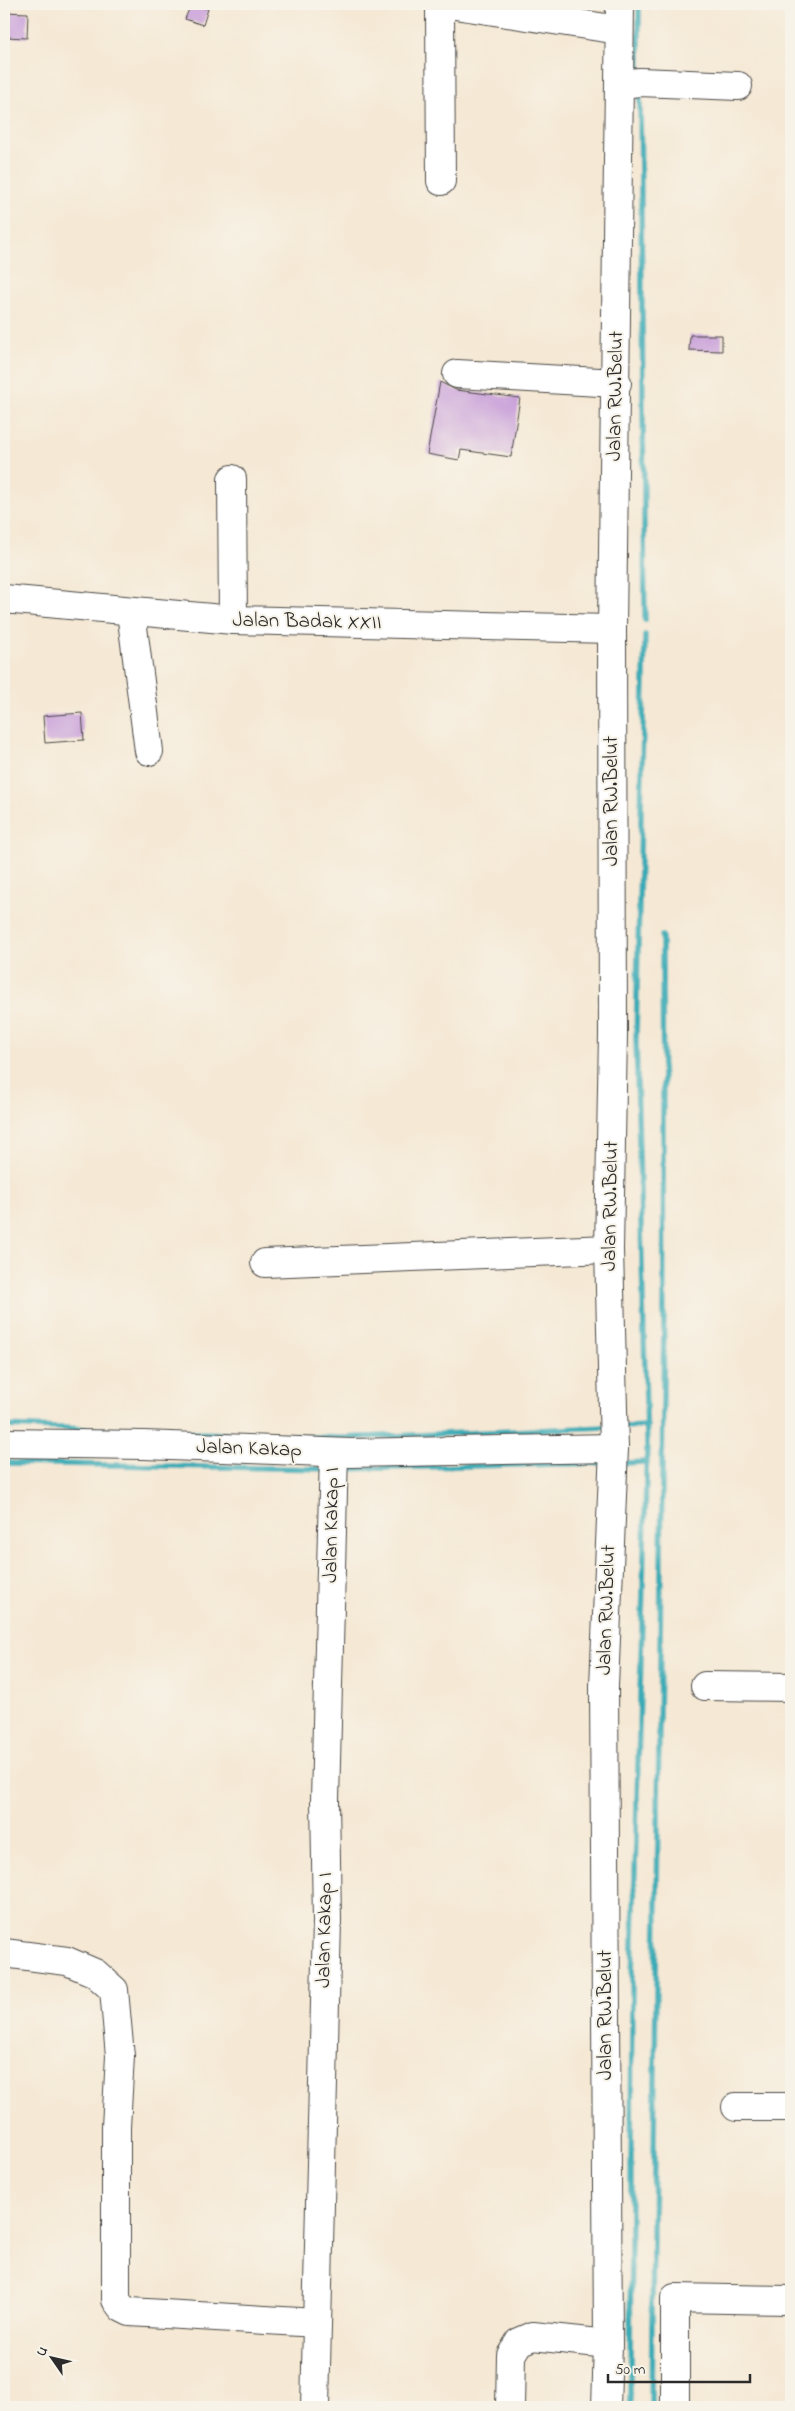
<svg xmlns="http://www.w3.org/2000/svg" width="795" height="2411" font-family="'Indie Flower',sans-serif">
<rect width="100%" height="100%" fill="#f7f3e8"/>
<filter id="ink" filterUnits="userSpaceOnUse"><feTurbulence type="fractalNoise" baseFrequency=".02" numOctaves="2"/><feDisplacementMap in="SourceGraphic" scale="10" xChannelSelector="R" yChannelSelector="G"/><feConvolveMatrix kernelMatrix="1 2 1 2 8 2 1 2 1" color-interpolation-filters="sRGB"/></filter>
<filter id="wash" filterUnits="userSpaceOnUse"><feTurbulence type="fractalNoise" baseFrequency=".0096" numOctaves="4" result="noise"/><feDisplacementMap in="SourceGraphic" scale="20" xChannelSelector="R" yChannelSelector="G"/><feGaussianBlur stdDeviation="1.12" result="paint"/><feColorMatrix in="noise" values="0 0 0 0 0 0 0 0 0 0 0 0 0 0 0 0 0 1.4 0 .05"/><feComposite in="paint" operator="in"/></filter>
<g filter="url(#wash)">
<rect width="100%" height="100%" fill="#f5e8d4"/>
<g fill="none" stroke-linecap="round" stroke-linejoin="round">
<g stroke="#3aabb6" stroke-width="5.5">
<path d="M639 4V74"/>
<path d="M640 88 645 620"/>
<path d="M4 1426 342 1438 606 1427"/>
<path d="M620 1427 647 1426"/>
<path d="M4 1463 327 1469"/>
<path d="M621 1463 647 1462"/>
<path d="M341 1469 606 1463"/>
<path d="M630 2407 632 1979 647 1444 636 1039 645 635"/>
<path d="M651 2407 664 1315 662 936"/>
</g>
</g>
<g id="blocks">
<g fill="#c89ed9">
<path d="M191 4 208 9 203 25 185 19Z"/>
<path d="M4 12 28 13 27 38 4 37Z"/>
<path d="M690 335H722V351L689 350Z"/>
<path d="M440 382 456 390 520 398 511 457 461 450 459 460 427 454Z"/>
<path d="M82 713 84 740 45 743 43 716Z"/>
</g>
</g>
</g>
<g filter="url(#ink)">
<use href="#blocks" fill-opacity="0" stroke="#494744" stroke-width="1"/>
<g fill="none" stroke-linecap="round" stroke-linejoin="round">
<g stroke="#494744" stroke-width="30">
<g id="minor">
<path d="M449 4 619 30"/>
<path d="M620 84 640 82 738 86"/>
<path d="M441 181 440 9 447 4"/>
<path d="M457 374 617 383"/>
<path d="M232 479 233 620"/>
<path d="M4 599 233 620 612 629"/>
<path d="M131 612 149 751"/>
<path d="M265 1263 609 1249"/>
<path d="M4 1443 144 1445 350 1453 614 1448"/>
<path d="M705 1686 791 1687"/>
<path d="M4 1953 67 1961 95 1973 114 1990 120 2056 116 2127V2300L122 2308 130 2312 317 2323"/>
<path d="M736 2107H791"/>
<path d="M315 2407 327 1921 325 1800 334 1453"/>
<path d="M510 2407 511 2355 519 2342 533 2336 608 2344"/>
<path d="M606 2407 608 2344 604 1686 614 1448 609 1249 613 1034 612 629 620 4"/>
<path d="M675 2407V2298L791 2300"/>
</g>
</g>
<use href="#minor" stroke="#fff" stroke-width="28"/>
</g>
</g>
<g text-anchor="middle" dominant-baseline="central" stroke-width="4" stroke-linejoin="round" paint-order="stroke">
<g font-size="21" fill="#2b2b2b" stroke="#f7f3e8">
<text transform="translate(616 396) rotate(-89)">Jalan RW.Belut</text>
<text transform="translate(307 622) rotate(1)">Jalan Badak XXII</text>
<text transform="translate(612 801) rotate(-90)">Jalan RW.Belut</text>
<text transform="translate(611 1206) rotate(-89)">Jalan RW.Belut</text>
<text transform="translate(249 1449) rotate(2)">Jalan Kakap</text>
<text transform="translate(332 1525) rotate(-89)">Jalan Kakap I</text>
<text transform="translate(607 1610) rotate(-88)">Jalan RW.Belut</text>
<text transform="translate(325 1930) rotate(-89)">Jalan Kakap I</text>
<text transform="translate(606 2015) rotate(-90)">Jalan RW.Belut</text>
</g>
</g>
<rect width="795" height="2411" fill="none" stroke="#f7f3e8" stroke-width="20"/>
<g transform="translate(52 2358) rotate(304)" stroke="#f7f3e8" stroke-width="4" paint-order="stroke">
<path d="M0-4L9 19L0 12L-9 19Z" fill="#2b2b2b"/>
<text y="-8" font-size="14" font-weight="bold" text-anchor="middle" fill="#2b2b2b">U</text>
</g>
<path d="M608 2374v8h142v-8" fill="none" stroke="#2b2b2b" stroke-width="2.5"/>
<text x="615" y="2374" font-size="15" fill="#2b2b2b" stroke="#f7f3e8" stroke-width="4" paint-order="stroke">50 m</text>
</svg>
